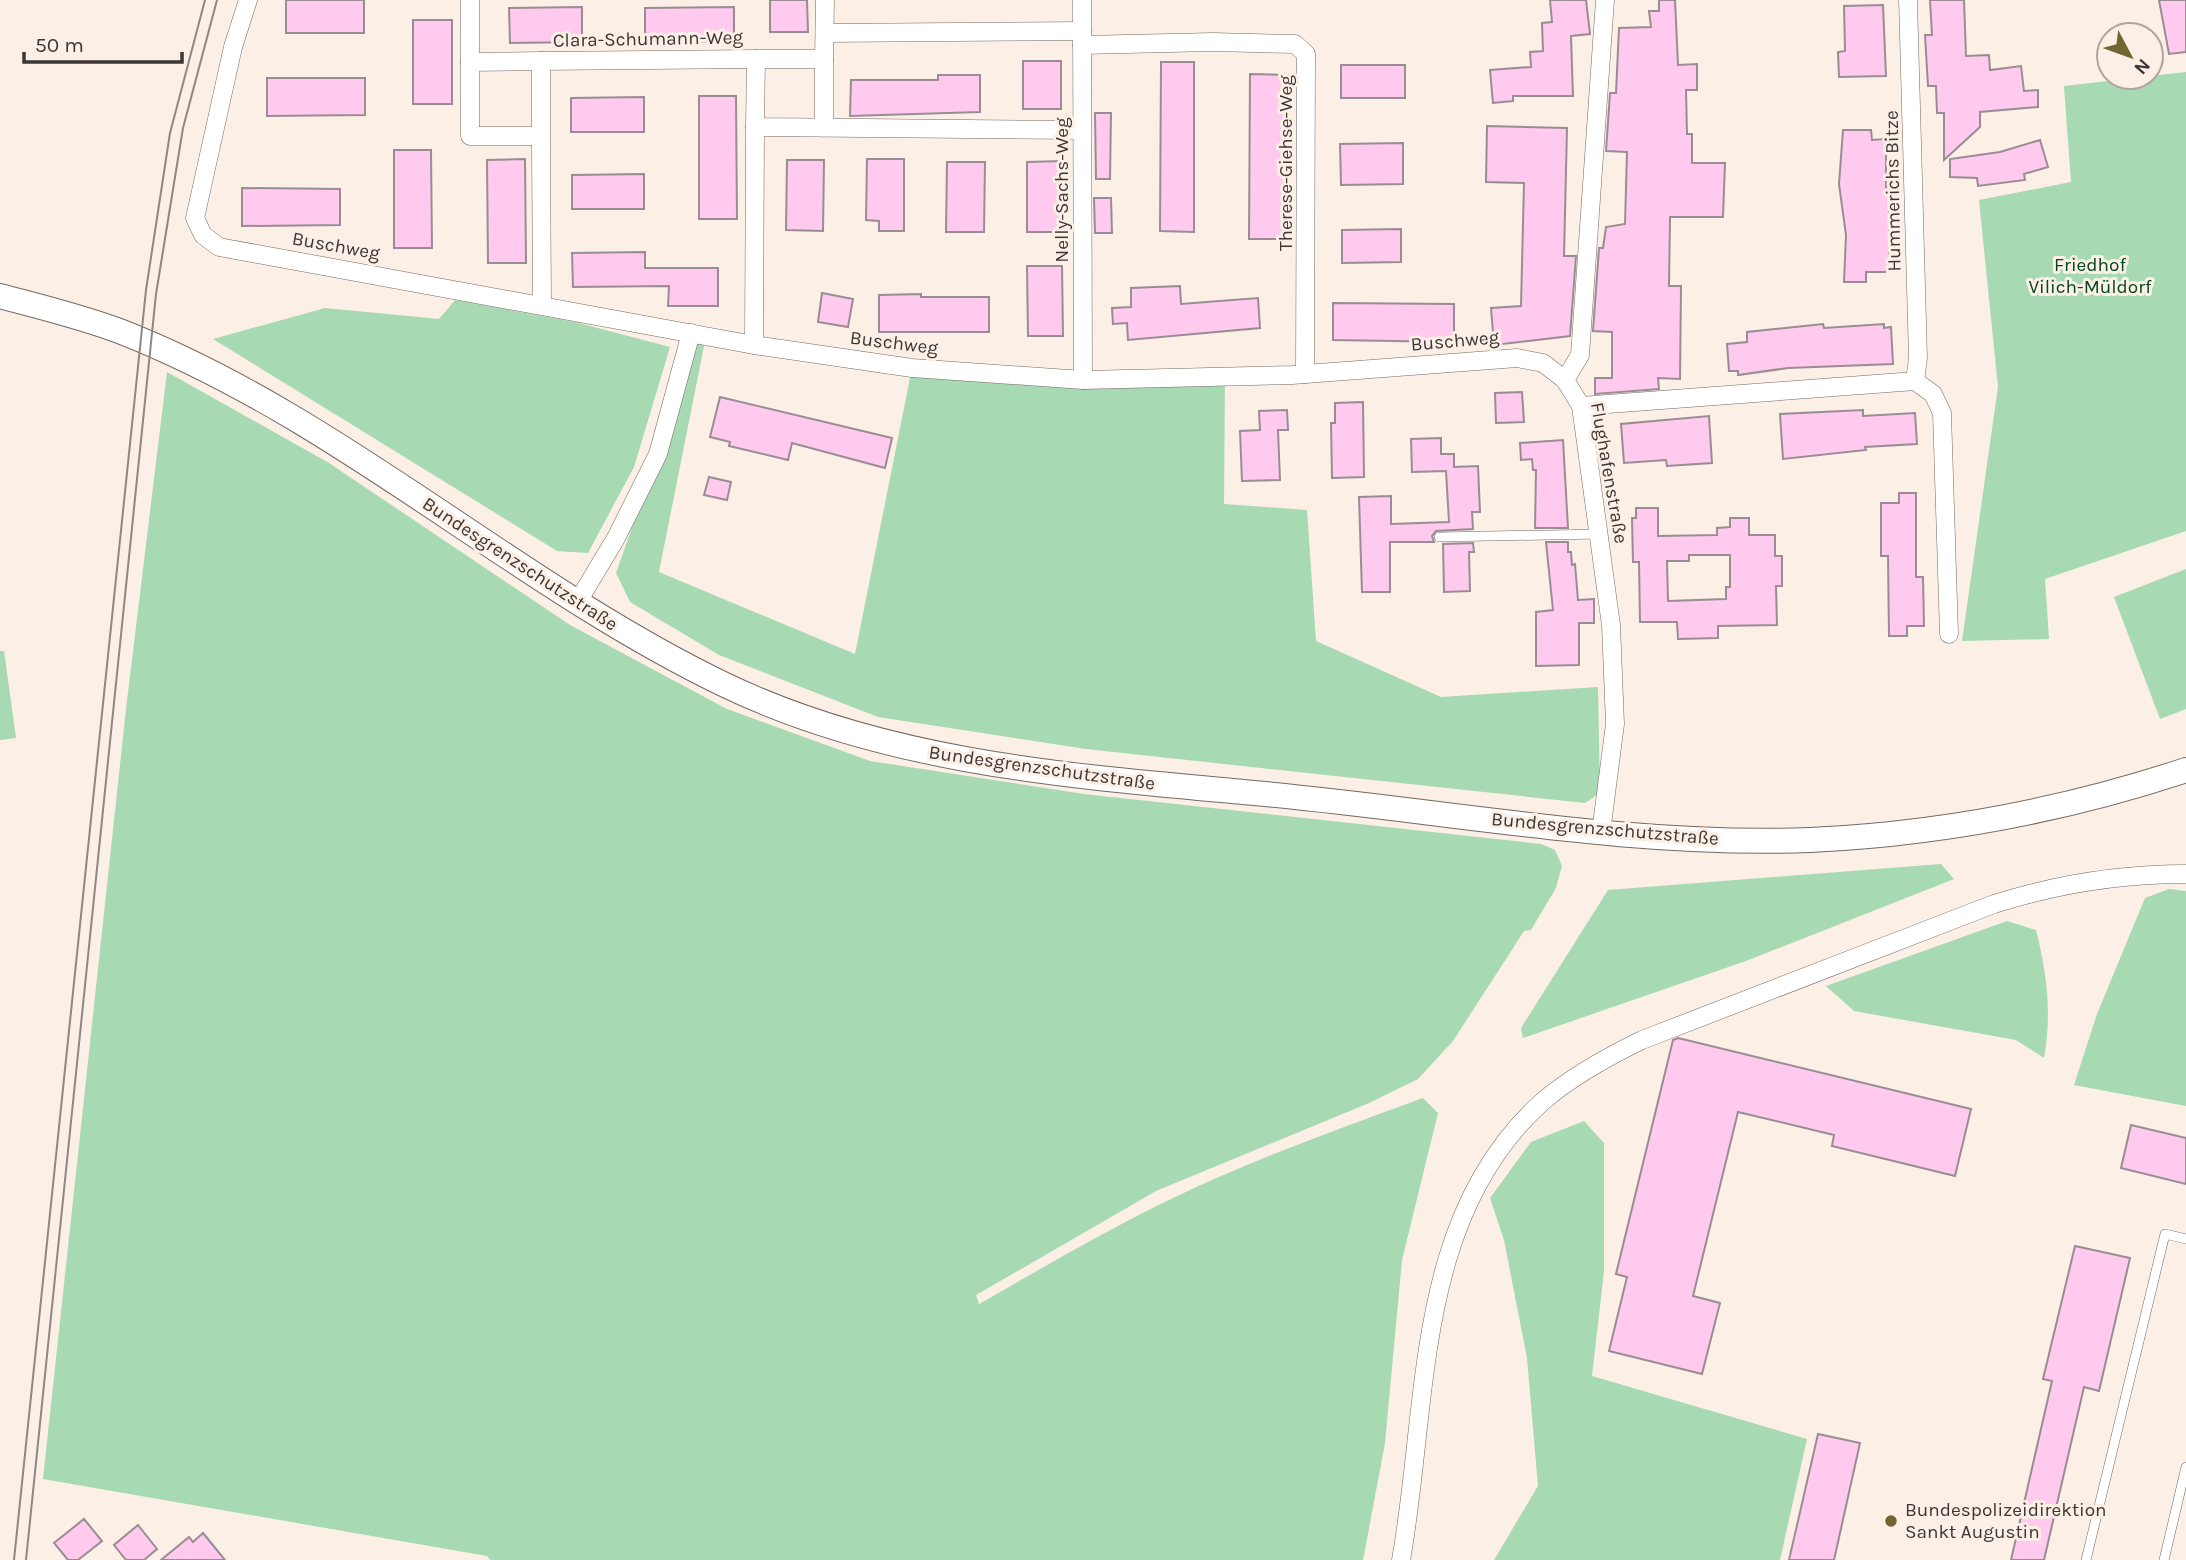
<svg xmlns="http://www.w3.org/2000/svg" width="2186" height="1560" font-family="Karla,sans-serif">
<rect width="100%" height="100%" fill="#fbefe6"/>
<g fill="#a7d9b3">
<path d="M2186 72V531L2045 579 2049 639 1962 641 1998 387 1979 200 2071 182 2064 86Z"/>
<path d="M455 300 575 322 670 347 634 467 588 553 557 551 213 339 325 308 439 319Z"/>
<path d="M691 333 706 336 659 572 855 654 912 368 1225 375 1224 504 1307 510 1316 641 1441 697 1598 687 1600 793 1585 803 1086 749 878 717 719 655 630 602 616 573 658 454Z"/>
<path d="M167 372 329 463 570 625 727 709 870 761 1084 794 1541 844 1555 850 1562 866 1556 888 1531 930 1524 931 1453 1041 1418 1079 1369 1103 1156 1191 976 1295 979 1304C1042 1268 1105 1231 1171 1199 1252 1160 1338 1129 1423 1098L1438 1113 1402 1260 1385 1443 1363 1560H490L487 1556 43 1479 126 709Z"/>
<path d="M2186 569V709L2160 719 2114 597Z"/>
<path d="M0 651H4L16 738 0 740Z"/>
<path d="M1941 864 1954 879 1746 961 1523 1038 1521 1028 1608 890Z"/>
<path d="M2169 889 2186 891V1106L2074 1085 2097 1014 2145 898Z"/>
<path d="M2007 921 2036 930C2047 974 2052 1013 2044 1058L2016 1040 1854 1011 1826 986Z"/>
<path d="M1584 1121 1604 1143V1271L1592 1376 1807 1439 1780 1560H1494L1538 1486 1527 1358 1504 1240 1490 1198 1531 1142Z"/>
</g>
<g fill="#ffcaed" stroke="#988d94" stroke-width="2" fill-rule="evenodd">
<rect x="286" y="0" width="78" height="33"/>
<path d="M770 0H807L808 32H770Z"/>
<path d="M1550 0H1586L1590 34 1571 36 1573 96H1513V101L1493 103 1490 70 1531 67 1530 52 1543 51 1542 23 1552 22Z"/>
<path d="M1659 0H1675L1678 65 1697 64V90H1686L1687 134H1692V163H1725L1723 217H1670L1669 286H1681L1680 379 1658 378 1659 389 1595 394V378H1612V332L1593 331 1599 248H1603L1606 227 1625 224 1627 152 1606 151 1610 93H1616L1619 28 1651 27 1649 11H1659Z"/>
<path d="M1930 0H1964L1966 56 1989 55 1990 70 2021 66 2024 91 2038 90V107L1980 112V127L1944 160V113H1937L1936 86H1928L1925 35H1932Z"/>
<path d="M2159 0H2186V52L2169 54Z"/>
<path d="M1883 5 1886 76 1839 77 1838 52 1845 51 1844 6Z"/>
<path d="M582 7V42L510 43 509 8Z"/>
<path d="M734 7V41L645 42V8Z"/>
<rect x="413" y="20" width="39" height="84"/>
<rect x="1023" y="61" width="38" height="48"/>
<path d="M1161 62H1194V232L1160 231Z"/>
<rect x="1341" y="65" width="64" height="33"/>
<path d="M1250 74 1289 75V239H1249Z"/>
<path d="M938 75H980V112L850 116 851 80H938Z"/>
<path d="M267 78H365V115L267 116Z"/>
<path d="M699 96H736L737 219H699Z"/>
<path d="M644 97V132H571V98Z"/>
<path d="M1095 113H1111L1110 179H1096Z"/>
<path d="M1487 126 1567 128 1564 256H1576L1570 336 1494 345 1491 308 1521 306 1524 183 1486 182Z"/>
<path d="M1843 130H1871L1872 140 1886 139V187H1890L1889 258 1894 264 1885 272H1866V282H1844L1846 235 1839 184Z"/>
<path d="M2040 140 2048 167 2024 174 2025 180 1978 186 1977 178 1950 177V159L2000 152Z"/>
<path d="M1403 143V184L1341 185 1340 144Z"/>
<path d="M394 150H431L432 248H394Z"/>
<path d="M525 159 526 263H488L487 160Z"/>
<path d="M867 159H904V231H879V221L866 220Z"/>
<path d="M787 160H824L823 231 786 230Z"/>
<path d="M1062 161 1061 232H1027V162Z"/>
<path d="M947 162H985L984 232H946Z"/>
<path d="M644 174V209H572V175Z"/>
<path d="M242 188 340 189V225L242 226Z"/>
<path d="M1094 198H1111L1112 233H1095Z"/>
<path d="M1401 229V262L1342 263V230Z"/>
<path d="M645 252V268H718V306H668L669 286 573 287 572 253Z"/>
<path d="M1027 266H1062L1063 336H1028Z"/>
<path d="M1180 286 1181 304 1258 298 1260 328 1128 340 1127 323 1113 324 1112 308 1131 307V288Z"/>
<path d="M822 293 853 299 848 327 818 322Z"/>
<path d="M921 294V297H989V332H879V295Z"/>
<path d="M1333 303 1454 304V342L1333 340Z"/>
<path d="M1823 324 1824 328 1884 324V328L1891 327 1893 364 1788 368 1738 375V371H1729L1727 344 1747 342V332Z"/>
<path d="M1522 392 1524 422 1496 423 1495 393Z"/>
<path d="M720 397 892 438 885 468 792 443 788 460 729 446 730 442 710 437Z"/>
<path d="M1363 402 1364 477 1332 478 1331 423H1335V403Z"/>
<path d="M1287 410 1288 430H1278L1280 480 1242 481 1240 431 1260 430 1259 411Z"/>
<path d="M1863 410V416L1915 413 1917 444 1865 447 1866 450 1783 459 1780 414Z"/>
<path d="M1709 416 1712 463 1667 466 1666 460 1624 463 1621 424Z"/>
<path d="M1441 438V454H1454V467L1478 466 1480 512H1472L1473 529 1436 531 1432 536 1434 542H1390V592H1362L1359 497 1391 496V524L1449 522 1446 471 1412 472 1411 439Z"/>
<path d="M1563 440 1568 528H1535L1536 470H1533L1532 459 1521 460 1520 443Z"/>
<path d="M709 477 731 482 727 500 704 495Z"/>
<path d="M1899 493H1916V577H1923L1924 626H1907V636H1889L1888 556H1881V503H1899Z"/>
<path d="M1636 508H1658V536L1717 535V528L1730 527V518H1749V535H1775V556H1782V586H1776L1777 625 1718 626V638L1678 639 1677 622H1640L1639 562H1633L1632 518H1636ZM1689 555H1730V587H1726V599L1668 601 1667 561H1689Z"/>
<path d="M1546 542H1568V552H1571L1572 565 1575 564 1578 600 1594 599V623H1579V665L1536 666V612L1553 610Z"/>
<path d="M1473 543 1474 552H1469L1470 591 1444 592 1443 544Z"/>
<path d="M1678 1038 1971 1109 1955 1176 1832 1146 1834 1135 1738 1112 1693 1296 1720 1303 1702 1374 1609 1351 1627 1277 1616 1274 1673 1040Z"/>
<path d="M2131 1125 2186 1138V1184L2121 1168Z"/>
<path d="M2075 1246 2130 1258 2099 1391 2084 1387 2044 1560H2011L2052 1381 2043 1379Z"/>
<path d="M1818 1434 1860 1443 1834 1560H1789Z"/>
<path d="M84 1519 102 1541 78 1560H68L54 1543Z"/>
<path d="M138 1525 157 1549 144 1560H126L114 1545Z"/>
<path d="M203 1533 225 1560H161L189 1537 193 1542Z"/>
</g>
<g fill="none" stroke-linecap="round" stroke-linejoin="round">
<g stroke="#736961" stroke-width="10">
<g id="lane">
<path d="M1439 537 1599 534"/>
<path d="M2086 1560 2165 1234 2186 1239"/>
<path d="M2164 1560 2186 1467"/>
</g>
</g>
<g stroke="#736961" stroke-width="19">
<g id="street">
<path d="M248 0 233 47 195 218 203 235 219 247 754 345 912 368 1083 380 1292 375 1517 358 1543 363 1565 380"/>
<path d="M470 0V62"/>
<path d="M1082 0 1083 380"/>
<path d="M825 33 1082 31"/>
<path d="M1082 45 1213 42 1295 44 1306 54 1305 374"/>
<path d="M824 59 825 0"/>
<path d="M541 61 756 59"/>
<path d="M824 128V59H756L755 127 1082 130"/>
<path d="M541 136H470V62L541 61V146L542 304"/>
<path d="M754 345 755 127"/>
<path d="M1915 381 1933 394 1942 413 1949 634"/>
<path d="M1581 406 1915 381 1918 358 1908 0"/>
<path d="M577 603 616 538 658 454 691 333"/>
<path d="M1601 832 1615 724 1611 625 1581 406 1565 380 1580 355 1605 0"/>
<path d="M1401 1560C1429 1404 1413 1218 1542 1102 1572 1076 1607 1057 1642 1040L1994 904C2057 884 2119 874 2186 874"/>
</g>
</g>
<g stroke="#736961" stroke-width="26">
<path id="secondary" d="M0 296C41 307 83 317 122 332 340 418 514 583 723 684 884 762 1068 776 1243 792 1432 808 1620 847 1810 840 1938 834 2065 810 2186 770"/>
</g>
<use href="#lane" stroke="#fff" stroke-width="9"/>
<use href="#street" stroke="#fff" stroke-width="18"/>
<use href="#secondary" stroke="#fff" stroke-width="24"/>
<g stroke="#908782" stroke-width="2">
<path d="M14 1560 146 290 170 133 205 0"/>
<path d="M26 1560 156 294 183 128 217 0"/>
</g>
</g>
<circle fill="#716532" stroke="#fbefe6" stroke-width="2.5" cx="1891" cy="1521" r="7"/>
<g text-anchor="middle" dominant-baseline="central" stroke-width="6" stroke-linejoin="round" paint-order="stroke">
<g font-size="19" fill="#3c3734" stroke="#fbefe6">
<text transform="translate(648 39) rotate(-1)">Clara-Schumann-Weg</text>
<text transform="translate(1286 163) rotate(-90)">Therese-Giehse-Weg</text>
<text transform="translate(1062 190) rotate(-90)">Nelly-Sachs-Weg</text>
<text transform="translate(1893 191) rotate(-91)">Hummerichs Bitze</text>
<text transform="translate(336 246) rotate(10)">Buschweg</text>
<text transform="translate(1455 341) rotate(-5)">Buschweg</text>
<text transform="translate(894 343) rotate(7)">Buschweg</text>
<text transform="translate(1609 473) rotate(80)">Flughafenstraße</text>
<text transform="translate(520 564) rotate(33)">Bundesgrenzschutzstraße</text>
<text transform="translate(1042 768) rotate(8)">Bundesgrenzschutzstraße</text>
<text transform="translate(1605 829) rotate(5)">Bundesgrenzschutzstraße</text>
</g>
<g font-size="19" fill="#00461f" stroke="#fbefe6">
<text x="2090" y="265">Friedhof<tspan x="2090" dy="22">Vilich-Müldorf</tspan></text>
</g>
<g font-size="19" fill="#3c3734" stroke="#fbefe6" text-anchor="start">
<text x="1905" y="1510">Bundespolizeidirektion<tspan x="1905" dy="22">Sankt Augustin</tspan></text>
</g>
</g>
<g transform="translate(2130 56) rotate(131)"><circle r="33" fill="#fbefe6" stroke="#afa59f" stroke-width="2"/>
<path d="M0-5L12 26L0 18L-12 26Z" fill="#716532"/>
<text y="-10" font-size="19" font-weight="bold" text-anchor="middle" fill="#3c3734">N</text>
</g>
<path d="M24 52v10h158v-10" fill="none" stroke="#3c3734" stroke-width="3.5"/>
<text x="35" y="52" font-size="21" fill="#3c3734" stroke="#fbefe6" stroke-width="5" paint-order="stroke">50 m</text>
</svg>
